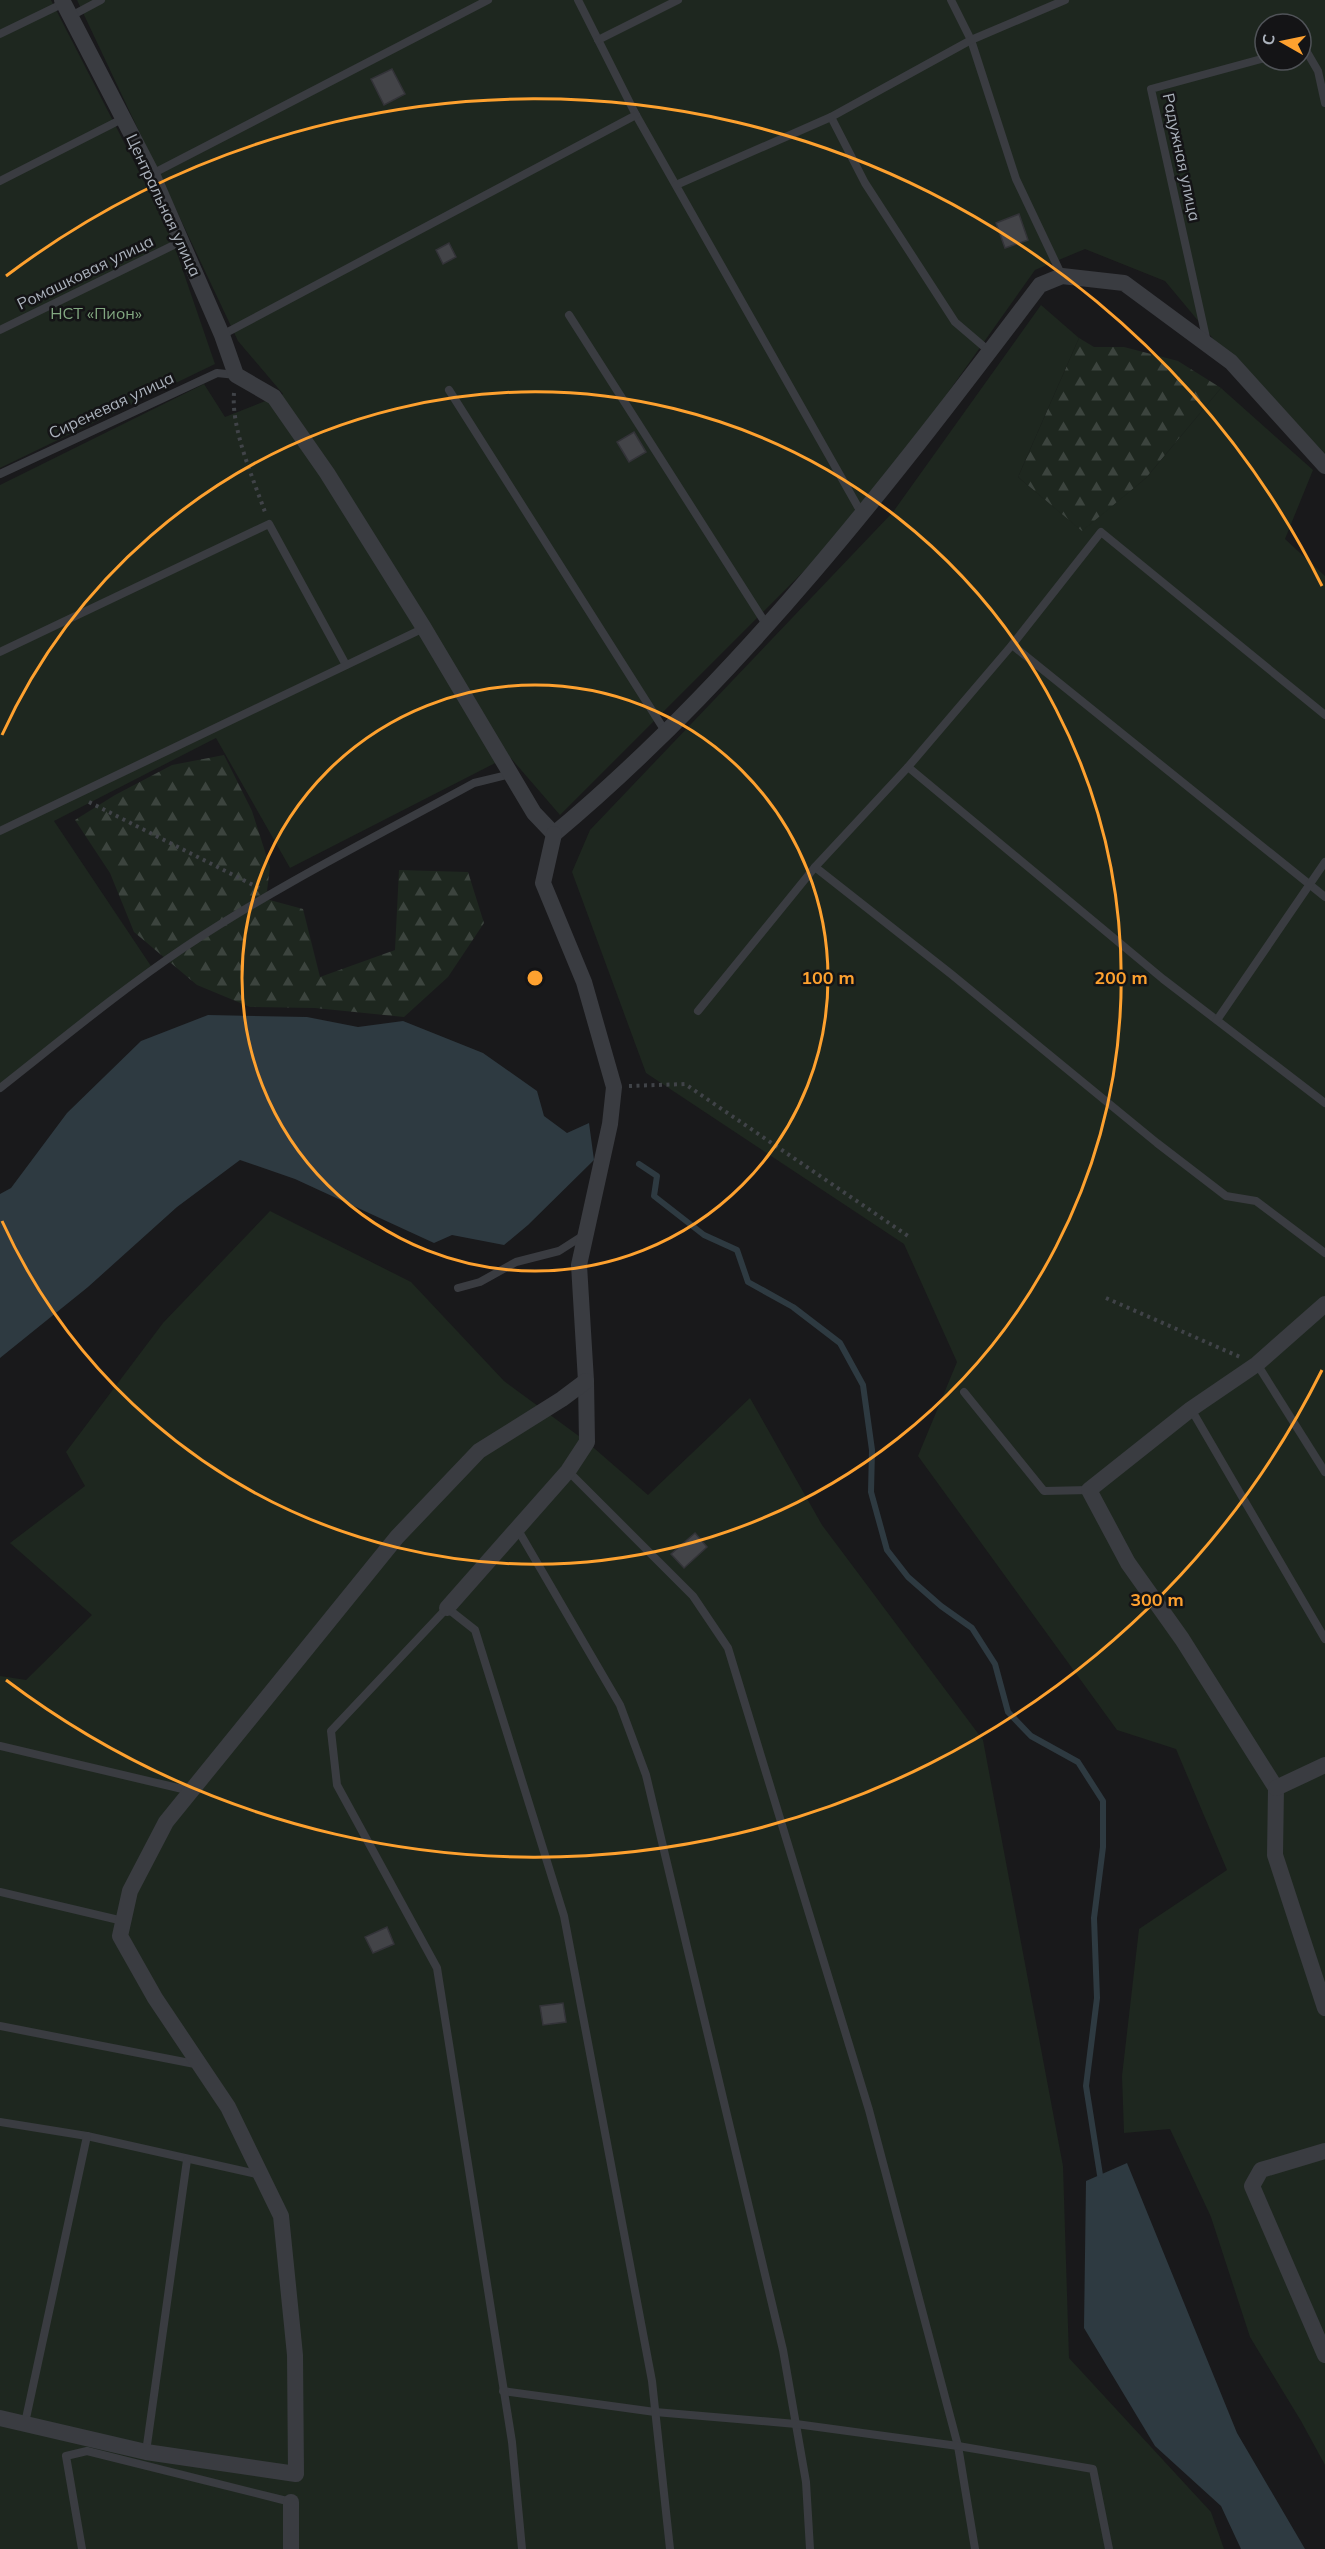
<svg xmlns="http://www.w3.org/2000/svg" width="1325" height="2549" font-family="Mulish,sans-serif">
<defs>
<pattern id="forest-firs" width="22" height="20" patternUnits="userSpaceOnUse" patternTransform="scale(1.5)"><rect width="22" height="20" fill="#1e271f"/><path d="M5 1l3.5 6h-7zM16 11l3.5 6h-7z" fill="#3c443e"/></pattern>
</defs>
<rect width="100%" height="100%" fill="#19191b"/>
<g fill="url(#forest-firs)">
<path d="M1079 338 1094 347H1124L1178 361 1221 388 1146 478 1082 532 1018 477Z"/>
<path d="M224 755 252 811 270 867 266 899 303 909 320 977 395 950 399 870 468 872 484 923 448 977 404 1017 315 1008 250 1007 197 985 134 932 110 873 75 820 115 795 172 765Z"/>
</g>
<g fill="#1e271f" fill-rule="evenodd">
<path d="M0 0H51L169 230 215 364 0 468Z"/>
<path d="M77 0H1325V473L1165 281 1085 249 1035 270 864 511 560 815 509 756 290 868 216 738 54 821 151 966 0 1086V485L204 384 225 417 283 394 238 341ZM1265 24H1301V60H1265Z"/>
<path d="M1041 305 1079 338 1018 477 1082 531 1146 478 1221 388 1313 470 1285 539 1325 576V2465L1301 2421 1250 2337 1211 2217 1170 2129 1124 2133 1122 2076 1139 1929 1227 1870 1176 1749 1117 1730 918 1456 957 1362 904 1244 646 1073 572 872 590 830 893 512Z"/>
<path d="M270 1211 411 1282 504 1381 587 1442 648 1495 750 1398 822 1525 983 1740 1063 2166 1069 2358 1211 2512 1224 2549H0V1676L26 1680 92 1615 10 1543 85 1486 66 1452 163 1323Z"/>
</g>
<g fill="#2e3a41">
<path d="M208 1015 307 1017 358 1027 403 1021 483 1053 537 1091 544 1116 567 1133 589 1123 594 1160 528 1225 504 1245 452 1235 434 1243 295 1179 240 1160 177 1207 88 1287 0 1358V1194L11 1188 67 1113 141 1041Z"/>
<path d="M1127 2163 1237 2433 1305 2549H1241L1221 2506 1155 2446 1084 2328 1086 2181Z"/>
</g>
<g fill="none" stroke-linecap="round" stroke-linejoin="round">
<path stroke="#2e3a41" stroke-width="6" d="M639 1164 657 1176 654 1196 704 1235 737 1250 748 1282 793 1307 840 1343 863 1385 872 1450 871 1492 887 1550 908 1577 941 1606 972 1628 995 1664 1008 1712 1031 1736 1078 1762 1103 1801V1847L1094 1918 1097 1998 1086 2086 1100 2175"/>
</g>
<g fill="#434448" stroke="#333338" stroke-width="1.5">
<path d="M392 69 405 94 384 105 371 79Z"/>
<path d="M1019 214 1028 240 1005 248 996 223Z"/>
<path d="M449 243 456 257 443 264 436 250Z"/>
<path d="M634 432 646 452 629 462 617 442Z"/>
<path d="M695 1533 707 1547 684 1568 671 1554Z"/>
<path d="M387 1927 394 1944 373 1953 365 1937Z"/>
<path d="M563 2003 566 2022 543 2025 540 2006Z"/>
</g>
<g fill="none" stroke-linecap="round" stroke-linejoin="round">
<g stroke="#404348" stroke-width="4" stroke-dasharray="3 4.5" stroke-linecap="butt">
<path d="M234 393C231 429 253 478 265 512"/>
<path d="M89 802 259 888"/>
<path d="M629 1086 685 1084 911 1238"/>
<path d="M1106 1298 1240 1357"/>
</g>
<g stroke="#3a3c41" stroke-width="8">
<path d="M578 0 636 115 862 514"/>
<path d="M951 0 971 40 1016 179 1062 276"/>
<path d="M71 16 101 0"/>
<path d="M0 34 64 3"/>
<path d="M598 40 678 0"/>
<path d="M1301 48 1304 47 1318 71 1325 103"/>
<path d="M831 117 865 183 955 322 989 351"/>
<path d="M152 174 488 0"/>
<path d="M0 181 124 118"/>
<path d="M676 185 831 117 971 40 1065 0"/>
<path d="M569 315 766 624"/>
<path d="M0 330 182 241"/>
<path d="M222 335 636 115"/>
<path d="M1207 342 1151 89 1265 58"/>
<path d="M449 390 665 731"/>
<path d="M0 474 217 373 236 375"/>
<path d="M1012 645 1325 897"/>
<path d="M0 652 269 524 346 665"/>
<path d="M908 767 1163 979 1325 1103"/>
<path d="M0 831 424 628"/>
<path d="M815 867 951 974 1157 1143 1226 1196 1256 1201 1325 1253"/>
<path d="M698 1011 815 867 908 767 1012 645 1101 532 1325 715"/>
<path d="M1217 1020 1325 862"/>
<path d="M0 1088C61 1040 121 990 185 947 277 886 377 836 474 783L511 774"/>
<path d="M458 1288 480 1282 516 1262 559 1251 584 1235"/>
<path d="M1257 1364 1325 1472"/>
<path d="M964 1392 1044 1491 1089 1490"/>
<path d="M1191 1409 1325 1639"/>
<path d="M568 1471 693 1596 728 1648 869 2110 958 2446 975 2549"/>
<path d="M518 1530 620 1705 646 1775 783 2350 806 2482 810 2549"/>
<path d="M0 1746 191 1791"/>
<path d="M0 1892 123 1921"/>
<path d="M0 2026 200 2065"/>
<path d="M0 2122 87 2136 261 2175"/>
<path d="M503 2391 655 2412 796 2424 958 2446 1093 2469 1109 2549"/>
<path d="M25 2423 87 2136"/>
<path d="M146 2452 187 2160"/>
<path d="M82 2549 66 2456 87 2451 291 2502"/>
<path d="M522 2549 512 2442 437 1968 337 1785 331 1731 447 1608 475 1630 564 1916 652 2381 670 2549"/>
</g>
<g stroke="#3a3c41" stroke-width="16">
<path d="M62 0 152 174 222 335 236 375 274 397 327 473 424 628 534 813 554 834C741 678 894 478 1040 285L1062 276 1124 283 1231 362 1325 466"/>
<path d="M1325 1304 1257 1364 1191 1409 1089 1490 1128 1563 1182 1639 1276 1788 1275 1855 1325 2008"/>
<path d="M447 1608 568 1471 587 1442 586 1381 579 1265 610 1124 614 1087 584 982 543 883 554 834"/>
<path d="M1276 1788 1325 1765"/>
<path d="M1325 2151 1261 2170 1252 2186 1325 2355"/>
<path d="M0 2418 146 2452 296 2474 295 2355 281 2216 228 2107 155 1998 120 1936 130 1891 166 1822 397 1537 479 1451 562 1399 586 1381"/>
<path d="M291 2549V2502"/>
</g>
</g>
<g fill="none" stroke="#fea12f" stroke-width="3">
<circle cx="535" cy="978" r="293"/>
<path d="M2 735A586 586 0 1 1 2 1221"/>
<path d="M1322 1370A879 879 0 0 1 6 1680M6 276A879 879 0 0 1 1322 586"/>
</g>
<g text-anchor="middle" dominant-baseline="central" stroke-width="5" stroke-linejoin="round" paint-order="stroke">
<g font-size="16" fill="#abb2bc" stroke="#141416">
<text transform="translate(1182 157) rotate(78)">Радужная улица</text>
<text transform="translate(164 205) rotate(65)">Центральная улица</text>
<text transform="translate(85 272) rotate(-26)">Ромашковая улица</text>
<text transform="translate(111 405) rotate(-25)">Сиреневая улица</text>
</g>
<g font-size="16" fill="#82a881" stroke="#141416">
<text x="96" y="313">НСТ «Пион»</text>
</g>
</g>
<circle cx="535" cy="978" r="9" fill="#fea12f" stroke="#141416" stroke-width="3"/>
<g font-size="18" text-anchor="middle" font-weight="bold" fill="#fea12f" stroke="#141416" stroke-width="5" stroke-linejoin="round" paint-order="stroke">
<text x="828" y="984">100 m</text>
<text x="1121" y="984">200 m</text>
<text x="1157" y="1606">300 m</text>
</g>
<g transform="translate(1283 42) rotate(279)"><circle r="28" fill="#141416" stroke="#505358" stroke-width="1.5"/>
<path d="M0-4.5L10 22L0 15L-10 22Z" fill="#fea12f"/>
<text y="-9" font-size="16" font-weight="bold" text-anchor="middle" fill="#abb2bc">С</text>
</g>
</svg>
